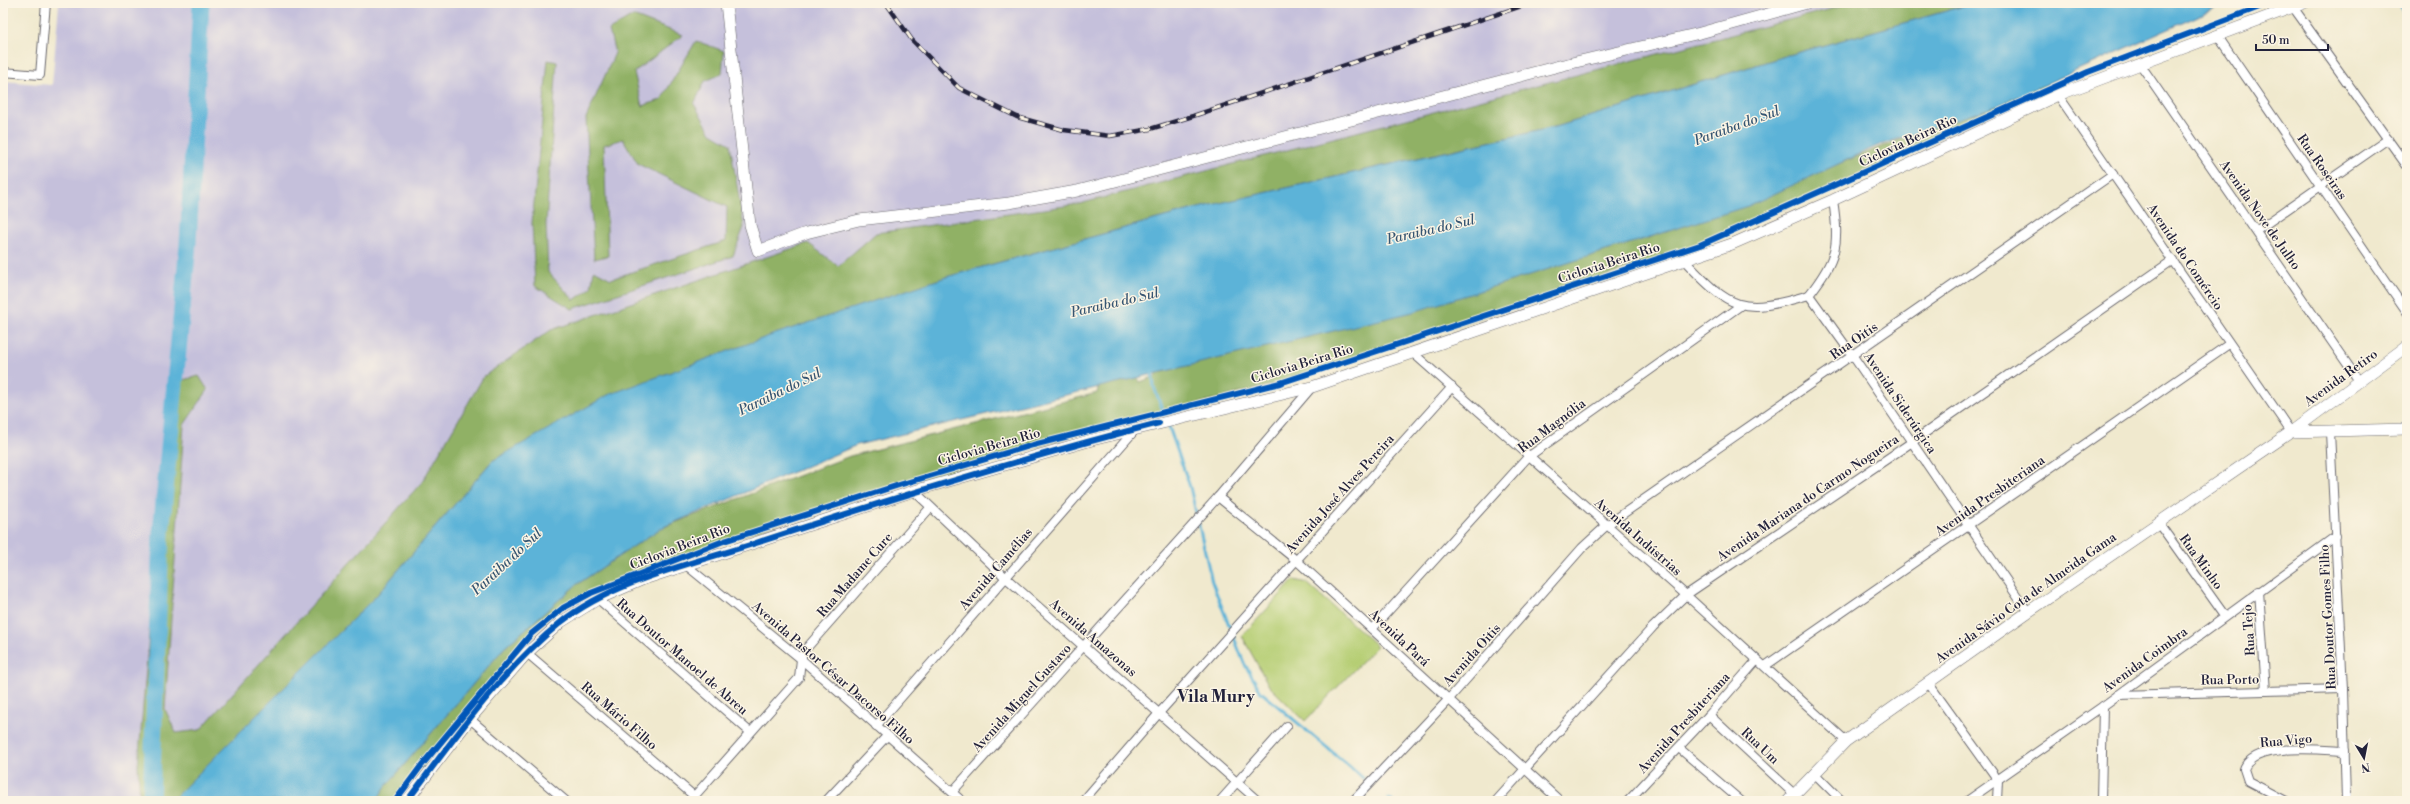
<svg xmlns="http://www.w3.org/2000/svg" width="2410" height="804" font-family="'Libre Bodoni',serif">
<rect width="100%" height="100%" fill="#fcf5e5"/>
<filter id="ink" filterUnits="userSpaceOnUse"><feTurbulence type="fractalNoise" baseFrequency=".025" numOctaves="2"/><feDisplacementMap in="SourceGraphic" scale="8" xChannelSelector="R" yChannelSelector="G"/><feConvolveMatrix kernelMatrix="1 2 1 2 8 2 1 2 1" color-interpolation-filters="sRGB"/></filter>
<filter id="wash" filterUnits="userSpaceOnUse"><feTurbulence type="fractalNoise" baseFrequency=".012" numOctaves="4" result="noise"/><feDisplacementMap in="SourceGraphic" scale="16" xChannelSelector="R" yChannelSelector="G"/><feGaussianBlur stdDeviation="0.9" result="paint"/><feColorMatrix in="noise" values="0 0 0 0 0 0 0 0 0 0 0 0 0 0 0 0 0 1.4 0 .05"/><feComposite in="paint" operator="in"/></filter>
<g filter="url(#wash)">
<rect width="100%" height="100%" fill="#f0e9ce"/>
<path fill="#c5c0db" d="M59 3H1975L1782 57 377 595 171 801H3V81L52 85Z"/>
<path fill="#b5ce73" stroke="#6c7857" d="M1294 580 1307 583 1377 646 1305 721 1269 686 1242 636Z"/>
<g fill="#90b165" stroke="#596a50">
<path d="M1846 3H1975L1782 57 1559 126 1194 209 946 277 492 461 377 595 171 801H140L138 766 170 383 199 376 208 390 184 425 165 709 176 733 200 730 422 482 484 376 551 330 808 243 838 266 876 233 1079 204 1839 7Z"/>
<path d="M633 16 683 35 634 72 642 106 661 100 696 41 724 51 722 74 705 81 694 104 711 133 730 144 744 227 733 256 572 309 535 286 532 223 548 60 557 62 546 224 548 272 574 300 591 288 594 270 611 279 726 241 727 207 638 164 623 139 604 145 608 256 594 259 586 118 615 53 609 30Z"/>
<path d="M2048 82 2046 88 1820 193 1700 245 1280 383 1110 426 875 493 721 542 594 592 563 608 531 634 400 801H376L386 786 504 648 576 585 661 528 850 456 1097 393 1103 365 1127 357 1140 382 1156 376 1155 355 1648 238Z"/>
</g>
<path fill="#5bb3d8" stroke="#3e6a8a" d="M1975 3H2227L1997 106 1877 146 1748 206 1413 312 857 445 661 528 576 585 504 648 386 786 376 801H171L377 595 492 461 608 395 772 335 946 277 1194 209 1559 126 1782 57Z"/>
<g fill="none" stroke-linecap="round" stroke-linejoin="round">
<g stroke="#5bb3d8" stroke-width="3">
<path d="M2400 3 2407 17"/>
<path d="M1152 371 1154 387 1166 419"/>
<path d="M1168 424 1190 487 1212 582 1244 663 1261 692 1363 778"/>
<path d="M1389 799 1392 801"/>
</g>
<path stroke="#5bb3d8" stroke-width="17" d="M151 801 161 533 188 244 201 3"/>
</g>
</g>
<g filter="url(#ink)">
<g fill="none" stroke-linecap="round" stroke-linejoin="round">
<g stroke="#6a686e" stroke-width="10">
<g id="street">
<path d="M2293 7 2407 166"/>
<path d="M2217 35 2407 312"/>
<path d="M2140 64 2359 381"/>
<path d="M3 72 40 75 46 3"/>
<path d="M2058 95 2291 432"/>
<path d="M2256 231 2388 139"/>
<path d="M1684 260C1731 310 1741 315 1809 295"/>
<path d="M1809 295 1853 356 2028 612"/>
<path d="M1809 295C1837 259 1840 246 1833 200"/>
<path d="M1413 353 1686 595 1846 741"/>
<path d="M2330 432 2343 689 2346 801"/>
<path d="M914 491 1005 577 1258 801"/>
<path d="M1218 497 1296 560 1560 801"/>
<path d="M2158 522 2225 616"/>
<path d="M687 566 801 659 962 801"/>
<path d="M2259 591 2266 691"/>
<path d="M598 599 750 732"/>
<path d="M1372 629 1528 457 1740 306"/>
<path d="M527 653 694 796"/>
<path d="M1765 666 2229 344"/>
<path d="M1929 684 1998 780 1997 801"/>
<path d="M2118 695 2343 689"/>
<path d="M1709 715 1794 794"/>
<path d="M470 719 566 801"/>
<path d="M876 726 1135 430"/>
<path d="M1679 748 1741 801"/>
<path d="M1814 773 1842 801"/>
<path d="M953 791 1218 497 1312 387"/>
<path d="M690 801 799 678 801 659 804 651 930 508"/>
<path d="M826 801 887 736"/>
<path d="M1083 801 1160 712 1452 387"/>
<path d="M1220 801 1287 726"/>
<path d="M1353 801 1448 700 1582 548 1607 525 2113 174"/>
<path d="M1496 801 1653 627 1686 595 1912 442 2173 260"/>
<path d="M1628 801 1709 715 1757 660"/>
<path d="M1967 801 2103 706 2336 536"/>
<path d="M2101 801 2103 706"/>
<path d="M2286 801 2248 781 2244 769C2253 742 2322 750 2345 751"/>
</g>
</g>
<g stroke="#6a686e" stroke-width="12">
<g id="secondary">
<path d="M726 3 750 225 758 251 806 233 859 220 1009 203 1077 191 1563 65 1700 33 1807 3"/>
<path d="M2291 432 2407 429"/>
<path d="M407 801 470 719 527 653 561 622 598 599 644 579 914 491 1092 440 1312 387 1732 244 1833 200 2058 95 2304 3"/>
<path d="M1788 801 1846 741 2028 612 2291 432 2407 346"/>
</g>
</g>
<use href="#street" stroke="#fff" stroke-width="8"/>
<use href="#secondary" stroke="#fff" stroke-width="11"/>
<g stroke="#22223b" stroke-width="4.5">
<path id="rail" d="M886 3 912 40 959 88 1017 117 1064 130 1110 136 1150 129 1193 116 1531 3"/>
</g>
<use href="#rail" stroke="#fcf5e5" stroke-width="3" stroke-dasharray="9" stroke-linecap="butt"/>
<g stroke="#fcf5e5" stroke-width="8">
<g id="cycleway">
<path d="M395 801 421 766 531 634 563 608 591 593 721 542 899 485 1033 445 1280 383 1700 245 2088 72 2270 3"/>
<path d="M407 801C453 740 501 671 560 623 612 581 691 564 753 544 887 500 1022 458 1159 423"/>
</g>
</g>
<use href="#cycleway" stroke="#0057b8" stroke-width="6"/>
</g>
</g>
<g text-anchor="middle" dominant-baseline="central" stroke-width="3" stroke-linejoin="round" paint-order="stroke">
<g font-size="13" fill="#22223b" stroke="#fcf5e5">
<text transform="translate(1908 141) rotate(-25)">Ciclovia Beira Rio</text>
<text transform="translate(2322 167) rotate(55)">Rua Roseiras</text>
<text transform="translate(2260 215) rotate(55)">Avenida Nove de Julho</text>
<text transform="translate(2185 257) rotate(56)">Avenida do Comércio</text>
<text transform="translate(1609 263) rotate(-18)">Ciclovia Beira Rio</text>
<text transform="translate(1854 341) rotate(-35)">Rua Oitis</text>
<text transform="translate(1302 364) rotate(-17)">Ciclovia Beira Rio</text>
<text transform="translate(2341 378) rotate(-36)">Avenida Retiro</text>
<text transform="translate(1900 403) rotate(56)">Avenida Siderúrgica</text>
<text transform="translate(1552 426) rotate(-37)">Rua Magnólia</text>
<text transform="translate(989 447) rotate(-16)">Ciclovia Beira Rio</text>
<text transform="translate(1340 494) rotate(-48)">Avenida José Alves Pereira</text>
<text transform="translate(1990 496) rotate(-35)">Avenida Presbiteriana</text>
<text transform="translate(1808 498) rotate(-34)">Avenida Mariana do Carmo Nogueira</text>
<text transform="translate(1638 537) rotate(41)">Avenida Indústrias</text>
<text transform="translate(680 547) rotate(-21)">Ciclovia Beira Rio</text>
<text transform="translate(2201 562) rotate(54)">Rua Minho</text>
<text transform="translate(996 569) rotate(-49)">Avenida Camélias</text>
<text transform="translate(855 575) rotate(-49)">Rua Madame Cure</text>
<text transform="translate(2026 598) rotate(-35)">Avenida Sávio Cota de Almeida Gama</text>
<text transform="translate(2328 617) rotate(-93)">Rua Doutor Gomes Filho</text>
<text transform="translate(2249 630) rotate(-94)">Rua Tejo</text>
<text transform="translate(1093 638) rotate(41)">Avenida Amazonas</text>
<text transform="translate(1399 638) rotate(43)">Avenida Pará</text>
<text transform="translate(1472 655) rotate(-48)">Avenida Oitis</text>
<text transform="translate(682 657) rotate(41)">Rua Doutor Manoel de Abreu</text>
<text transform="translate(2145 660) rotate(-36)">Avenida Coimbra</text>
<text transform="translate(833 673) rotate(41)">Avenida Pastor César Dacorso Filho</text>
<text transform="translate(2230 680) rotate(-1)">Rua Porto</text>
<text transform="translate(1022 698) rotate(-48)">Avenida Miguel Gustavo</text>
<text transform="translate(619 716) rotate(41)">Rua Mário Filho</text>
<text transform="translate(1684 723) rotate(-48)">Avenida Presbiteriana</text>
<text transform="translate(2286 741) rotate(-5)">Rua Vigo</text>
<text transform="translate(1760 746) rotate(43)">Rua Um</text>
</g>
<g font-size="14" font-style="italic" fill="#365572" stroke="#fcf5e5">
<text transform="translate(1737 126) rotate(-20)">Paraiba do Sul</text>
<text transform="translate(1431 230) rotate(-13)">Paraiba do Sul</text>
<text transform="translate(1115 303) rotate(-13)">Paraiba do Sul</text>
<text transform="translate(780 392) rotate(-26)">Paraiba do Sul</text>
<text transform="translate(507 562) rotate(-43)">Paraiba do Sul</text>
</g>
<g font-size="17" font-weight="bold" fill="#22223b" stroke="#fcf5e5">
<text x="1216" y="697">Vila Mury</text>
</g>
</g>
<rect width="2410" height="804" fill="none" stroke="#fcf5e5" stroke-width="16"/>
<g transform="translate(2364 758) rotate(170)" stroke="#fcf5e5" stroke-width="3" paint-order="stroke">
<path d="M0-3L7 15L0 10L-7 15Z" fill="#22223b"/>
<text y="-6" font-size="11" font-weight="bold" text-anchor="middle" fill="#22223b">N</text>
</g>
<path d="M2256 44v6h72v-6" fill="none" stroke="#22223b" stroke-width="2"/>
<text x="2262" y="44" font-size="12" fill="#22223b" stroke="#fcf5e5" stroke-width="3" paint-order="stroke">50 m</text>
</svg>
